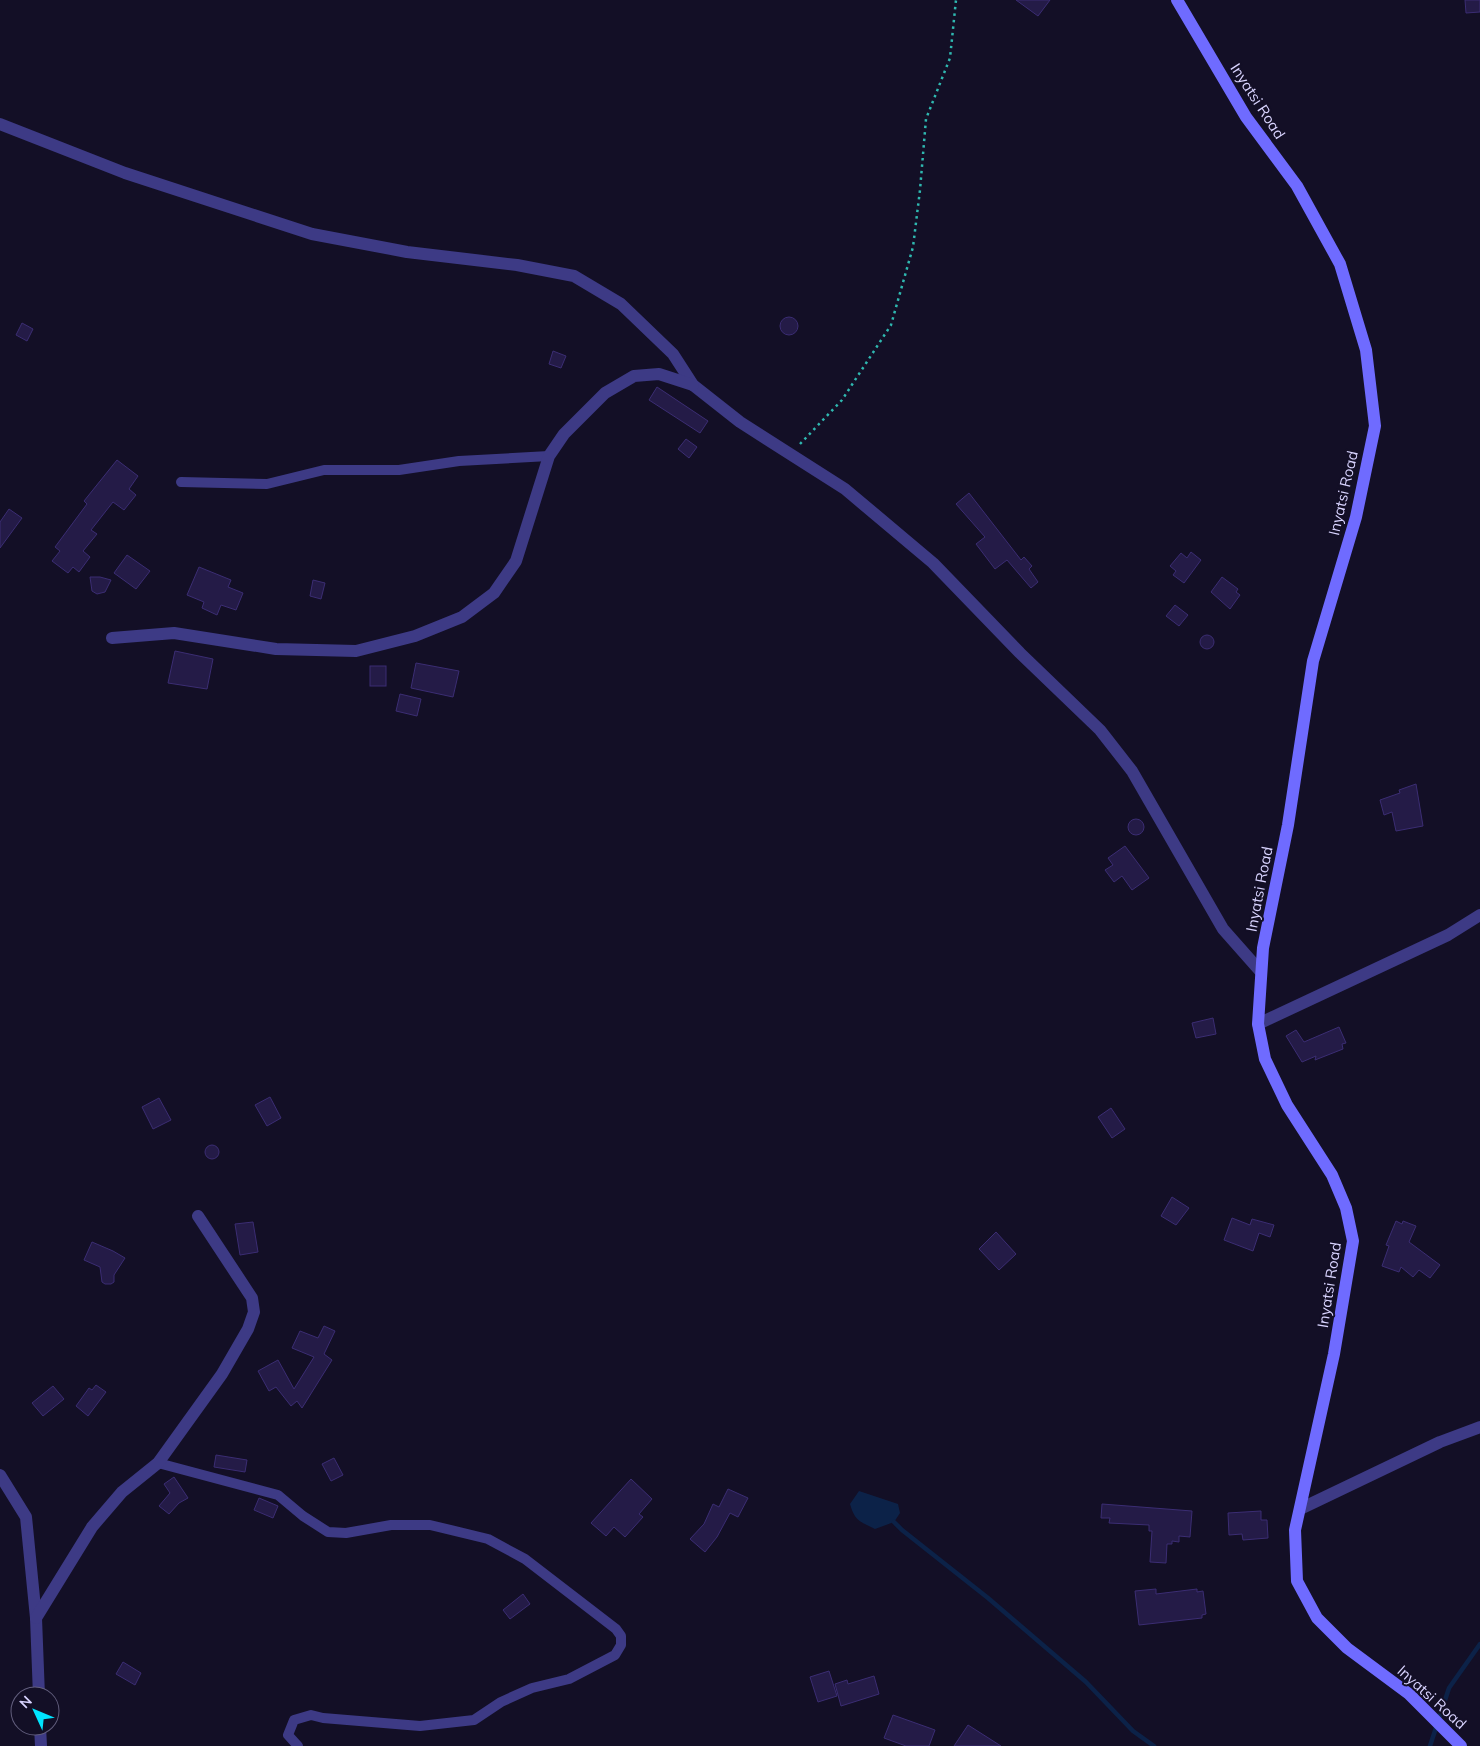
<svg xmlns="http://www.w3.org/2000/svg" width="1480" height="1746" font-family="Mulish,sans-serif">
<rect width="100%" height="100%" fill="#130f26"/>
<path fill="#0c2248" d="M859 1491 898 1504 900 1513 894 1522 875 1529C859 1521 855 1521 850 1504Z"/>
<g fill="none" stroke-linecap="round" stroke-linejoin="round">
<g stroke="#0c2248" stroke-width="4.5">
<path d="M894 1522 902 1530 988 1598 1086 1682 1133 1731 1154 1746"/>
<path d="M1430 1746 1449 1688 1480 1644"/>
</g>
</g>
<g fill="#241b47" stroke="#3b2d73">
<path d="M1016 0H1050L1038 16Z"/>
<path d="M1465 0H1480V12L1466 13Z"/>
<circle cx="789" cy="326" r="9"/>
<path d="M22 323 33 329 27 341 16 335Z"/>
<path d="M553 351 566 356 561 368 549 364Z"/>
<path d="M657 387 708 421 700 433 649 400Z"/>
<path d="M686 439 697 447 689 458 678 449Z"/>
<path d="M117 460 138 476 129 489 136 495 124 510 113 502 91 530 97 534 83 551 90 557 79 572 73 567 68 573 52 561 60 551 55 547 87 504 84 501Z"/>
<path d="M969 493 1021 560 1024 557 1032 566 1029 569 1038 582 1031 588 1007 560 995 569 976 544 985 537 956 504Z"/>
<path d="M9 509 22 518 0 548V522Z"/>
<path d="M1191 552 1201 560 1184 583 1173 575 1176 571 1170 566 1181 553 1187 558Z"/>
<path d="M127 555 150 571 136 589 114 573Z"/>
<path d="M199 567 231 580 228 587 243 593 236 610 221 605 217 615 202 608 204 602 187 595Z"/>
<path d="M90 577H100L111 580 105 592 97 594 92 591Z"/>
<path d="M1222 577 1238 589 1236 592 1240 595 1230 609 1211 592Z"/>
<path d="M313 580 325 583 321 599 310 596Z"/>
<path d="M1175 605 1188 615 1179 626 1166 616Z"/>
<circle cx="1207" cy="642" r="7"/>
<path d="M175 651 213 659 207 689 168 683Z"/>
<path d="M416 663 459 671 453 697 411 688Z"/>
<rect x="370" y="666" width="16" height="20"/>
<path d="M400 694 421 699 417 716 396 711Z"/>
<path d="M1416 784 1423 826 1396 831 1392 812 1384 815 1380 800 1400 793 1399 790Z"/>
<circle cx="1136" cy="827" r="8"/>
<path d="M1125 846 1149 878 1132 890 1122 876 1114 882 1105 870 1113 865 1108 858Z"/>
<path d="M1213 1018 1216 1034 1196 1038 1192 1023Z"/>
<path d="M1339 1027 1346 1043 1342 1044 1343 1049 1315 1060 1316 1056 1302 1062 1286 1036 1296 1030 1304 1042Z"/>
<path d="M270 1097 281 1118 267 1126 255 1105Z"/>
<path d="M159 1098 171 1120 153 1129 142 1107Z"/>
<path d="M1111 1108 1125 1129 1112 1138 1098 1117Z"/>
<circle cx="212" cy="1152" r="7"/>
<path d="M1172 1197 1189 1208 1176 1225 1161 1216Z"/>
<path d="M1232 1218 1250 1225 1252 1219 1274 1225 1270 1237 1259 1233 1253 1251 1224 1240Z"/>
<path d="M1396 1221 1402 1224 1403 1221 1416 1226 1409 1242 1440 1265 1430 1278 1419 1270 1413 1277 1401 1267 1399 1272 1382 1266 1389 1246 1386 1245Z"/>
<path d="M253 1222 258 1252 240 1255 235 1224Z"/>
<path d="M996 1232 1016 1254 999 1270 979 1249Z"/>
<path d="M92 1242 113 1251 125 1258 114 1275V1282L111 1284H105L102 1282 100 1267 84 1260Z"/>
<path d="M324 1326 335 1331 324 1354 332 1360 302 1408 297 1401 291 1406 276 1387 269 1391 258 1371 278 1360 294 1389 314 1357 292 1348 300 1331 318 1338Z"/>
<path d="M96 1385 106 1392 88 1416 76 1406 89 1388 92 1390Z"/>
<path d="M53 1386 64 1399 43 1416 32 1403Z"/>
<path d="M216 1455 247 1460 245 1472 214 1467Z"/>
<path d="M334 1458 343 1475 331 1481 322 1464Z"/>
<path d="M174 1477 188 1498 179 1503 169 1514 159 1506 170 1493 164 1484Z"/>
<path d="M631 1479 652 1499 639 1514 643 1517 625 1537 614 1527 606 1536 591 1523Z"/>
<path d="M728 1489 748 1498 738 1517 730 1513 717 1537 705 1552 690 1539 704 1524 713 1504 719 1507Z"/>
<path d="M259 1498 278 1506 273 1518 254 1510Z"/>
<path d="M1102 1504 1192 1511 1190 1537 1179 1536V1542L1172 1541V1544H1167L1166 1563 1150 1562 1152 1531H1149V1525L1109 1523 1110 1518H1101Z"/>
<path d="M1261 1511V1520H1267L1268 1538 1243 1540 1242 1534 1229 1535 1228 1513Z"/>
<path d="M1156 1589V1594L1197 1589V1592L1203 1591 1206 1614 1202 1615V1618L1139 1625 1135 1591Z"/>
<path d="M523 1594 530 1604 510 1619 503 1610Z"/>
<path d="M123 1662 141 1673 135 1685 116 1674Z"/>
<path d="M829 1671 837 1696 818 1702 810 1677Z"/>
<path d="M874 1676 879 1694 841 1706 835 1684 847 1680 848 1684Z"/>
<path d="M893 1715 935 1730 929 1746H906L884 1738Z"/>
<path d="M968 1725 1001 1746H954Z"/>
</g>
<g fill="none" stroke-linecap="round" stroke-linejoin="round">
<path stroke="#2fb8b0" stroke-width="2.5" stroke-dasharray="2.5 4" stroke-linecap="butt" d="M800 444 842 400 891 325 913 247 920 190 926 119 950 58 956 0"/>
<g stroke="#3d3a85" stroke-width="10">
<path d="M181 482 267 484 324 470H399L459 461 549 456"/>
<path d="M158 1463 278 1495 303 1516 328 1532 346 1533 391 1525H430L488 1539 525 1559 616 1629 621 1636V1645L615 1655 569 1679 532 1688 501 1702 474 1720 420 1726 323 1718 311 1715 294 1720 288 1735 298 1746"/>
</g>
<g stroke="#3d3a85" stroke-width="12">
<path d="M0 124 125 173 312 234 407 252 517 265 574 276 621 304 673 354 693 385 740 422 845 489 933 563 1020 653 1100 730 1132 771 1223 929 1261 972"/>
<path d="M112 638 174 633 276 649 356 651 415 636 462 617 494 593 516 561 549 456 564 434 605 393 634 376 659 374 693 385"/>
<path d="M1258 1024 1448 935 1480 915"/>
<path d="M0 1475 26 1517 36 1618 39 1696"/>
<path d="M1300 1509 1440 1442 1480 1427"/>
<path d="M36 1618 92 1527 122 1492 158 1463 222 1374 248 1329 254 1312 252 1298 198 1216"/>
<path d="M40 1726 41 1746"/>
</g>
<path stroke="#6f6bff" stroke-width="12" d="M1177 0 1246 117 1297 186 1340 264 1366 350 1375 426 1356 517 1313 661 1288 825 1263 948 1258 1024 1265 1059 1287 1105 1332 1175 1346 1208 1353 1241 1334 1354 1295 1530 1297 1581 1317 1618 1347 1648 1409 1694 1461 1746"/>
</g>
<g text-anchor="middle" dominant-baseline="central" stroke-width="4" stroke-linejoin="round" paint-order="stroke">
<g font-size="15" fill="#d9d4ff" stroke="#130f26">
<text transform="translate(1258 101) rotate(57)">Inyatsi Road</text>
<text transform="translate(1343 493) rotate(-77)">Inyatsi Road</text>
<text transform="translate(1259 889) rotate(-79)">Inyatsi Road</text>
<text transform="translate(1329 1285) rotate(-81)">Inyatsi Road</text>
<text transform="translate(1432 1697) rotate(42)">Inyatsi Road</text>
</g>
</g>
<g transform="translate(35 1711) rotate(314)"><circle r="24" fill="#130f26" stroke="#625e7d"/>
<path d="M0-4L9 19L0 12L-9 19Z" fill="#00e5ff"/>
<text y="-8" font-size="14" font-weight="bold" text-anchor="middle" fill="#d9d4ff">N</text>
</g>
</svg>
